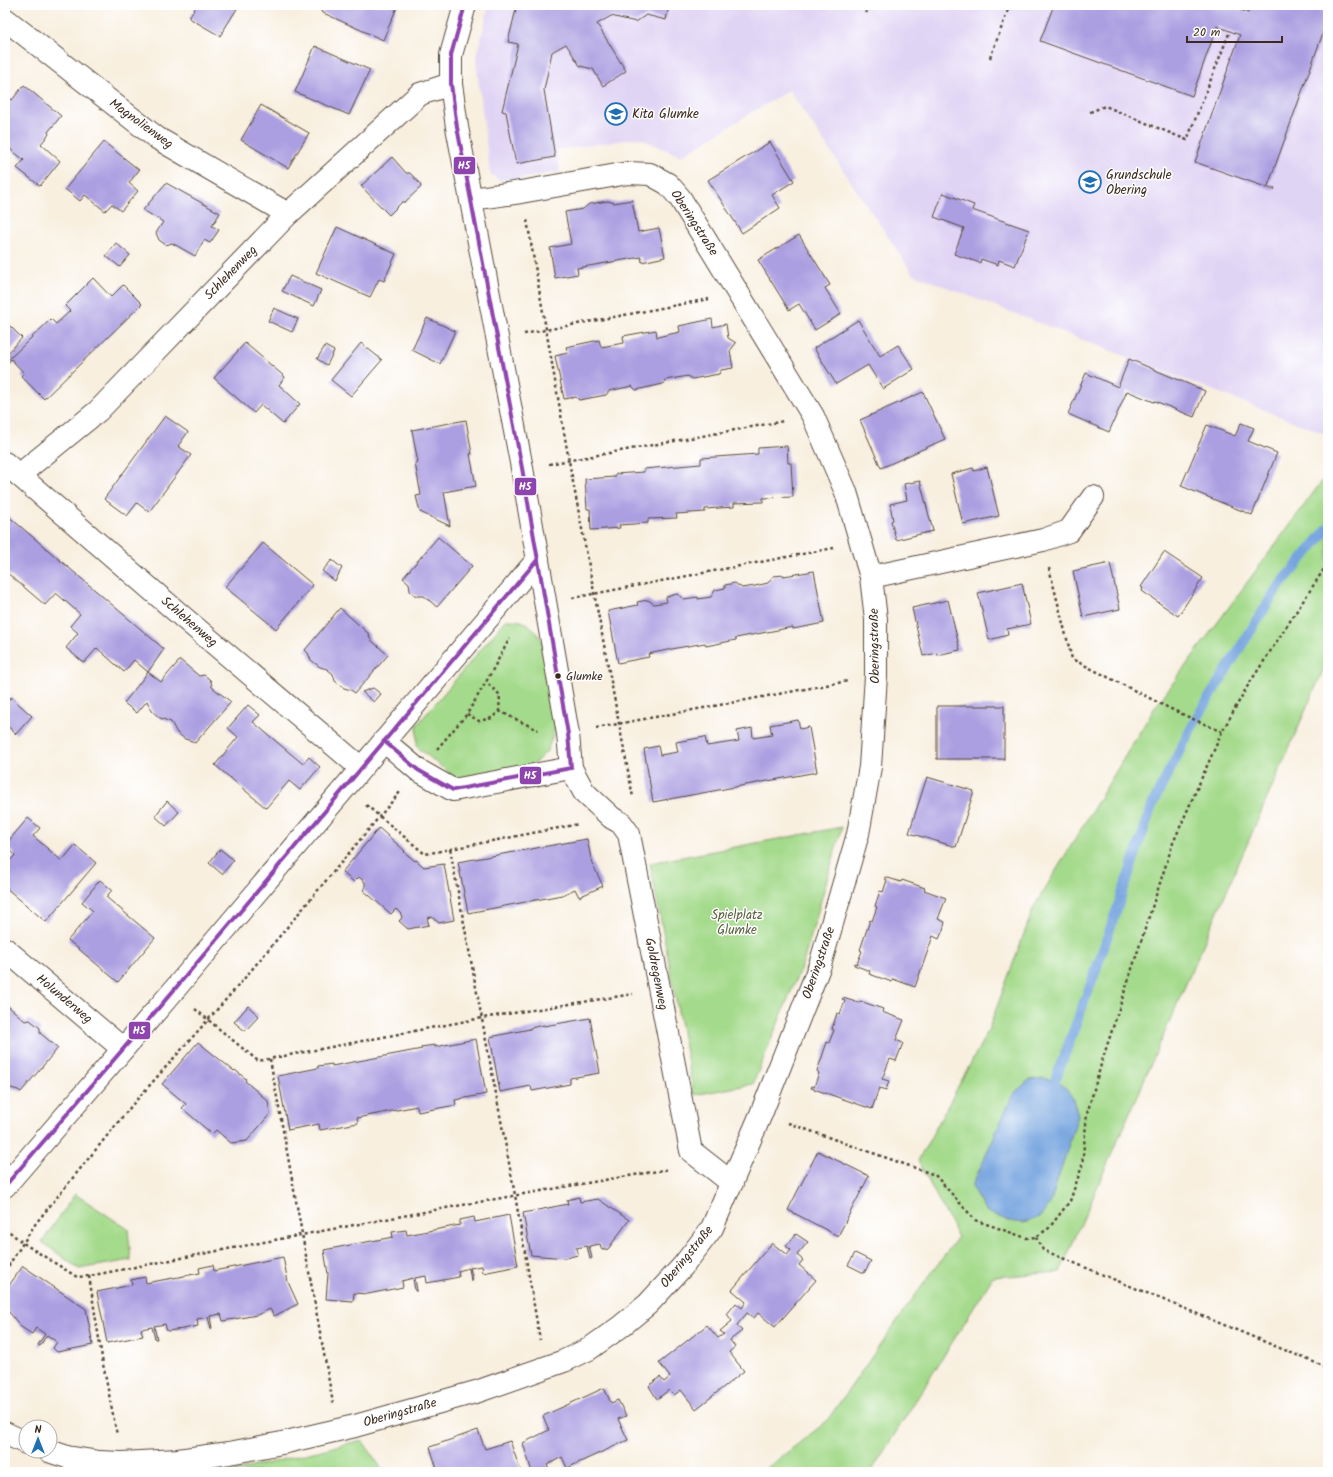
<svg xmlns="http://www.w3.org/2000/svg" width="1333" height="1477" font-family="Kalam,sans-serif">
<rect width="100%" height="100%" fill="#fff"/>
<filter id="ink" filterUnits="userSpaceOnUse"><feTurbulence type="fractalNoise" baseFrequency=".025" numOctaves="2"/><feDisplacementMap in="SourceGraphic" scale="8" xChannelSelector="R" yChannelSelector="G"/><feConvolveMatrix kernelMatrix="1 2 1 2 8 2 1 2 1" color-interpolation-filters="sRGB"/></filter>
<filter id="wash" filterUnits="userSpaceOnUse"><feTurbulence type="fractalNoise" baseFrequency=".012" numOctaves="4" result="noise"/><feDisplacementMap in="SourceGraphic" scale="16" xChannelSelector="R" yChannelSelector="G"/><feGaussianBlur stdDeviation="0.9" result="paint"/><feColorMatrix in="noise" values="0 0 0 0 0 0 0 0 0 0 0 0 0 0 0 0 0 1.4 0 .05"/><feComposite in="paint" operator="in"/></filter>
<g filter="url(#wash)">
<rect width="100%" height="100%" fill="#f8efdf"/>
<path fill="#e0d4f4" d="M489 5H1328V435L913 274 789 90 681 156 639 138 557 150 560 172 519 179 499 180 490 174 476 60Z"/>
<g fill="#a4da8b" stroke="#708254">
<path d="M1328 473V659L1060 1272 993 1277 871 1472H762L826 1422 906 1308 958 1237 918 1161 988 1031 1034 907 1153 710Z"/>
<path d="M506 620C527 620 530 623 542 641L556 727 547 751 530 768 458 780 417 747V725Z"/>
<path d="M842 827 804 960 753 1084 694 1095 650 863Z"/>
<path d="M75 1194 128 1229 131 1260 79 1269 42 1242Z"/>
<path d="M362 1440 384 1472H232Z"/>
</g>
<path fill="#76a4df" stroke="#58677e" d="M1043 1078 1055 1081 1067 1089 1073 1099 1078 1116 1050 1204 1040 1217 1024 1223 1009 1221 987 1212 978 1199 972 1186 1013 1094 1029 1080Z"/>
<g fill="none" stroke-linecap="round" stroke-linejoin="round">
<path stroke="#76a4df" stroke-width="10" d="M1050 1094 1096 970 1153 803 1196 719 1276 590 1328 528"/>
</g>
<g id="blocks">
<g fill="#ab9fe1">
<path d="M197 5H233L238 7 220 36 189 18Z"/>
<path d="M324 5H398L383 40 321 12Z"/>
<path d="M517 5H669L666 20 646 15 636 22 611 16 597 24 626 71 603 86 593 69 580 66 566 44 552 52 544 90 555 157 516 164 506 112 502 111 518 44 508 42Z"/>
<path d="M1054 5H1228L1248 13 1251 5H1318L1328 9V19L1268 186 1275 188 1274 190 1195 162 1240 35 1217 26 1192 96 1040 41Z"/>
<path d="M315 46 370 70 349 115 295 92Z"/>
<path d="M24 85 61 116 48 132 49 134 41 144 60 161 40 186 17 168 24 160 5 145V101L8 97 12 100Z"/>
<path d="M261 105 309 133 288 168 241 140Z"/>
<path d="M104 142 139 170 129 183 138 191 121 211 112 204 105 211 85 195 80 201 65 189Z"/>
<path d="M770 142 794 181 772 195 780 208 742 233 708 180Z"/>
<path d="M392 157 406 173H410L420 184 421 187 405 202H402L389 215 361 186Z"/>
<path d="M166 183 220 213 212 226 219 230 210 243 204 240 195 256 172 243 166 245 159 240 156 233 163 222 143 210Z"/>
<path d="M943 193 974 205 972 210 1029 230 1015 266 999 260 998 265 981 259 980 263 954 254 964 228 934 217Z"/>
<path d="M632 200 638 232 659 228 665 257 642 262 641 257 577 268 578 274 555 278 550 248 571 244 565 212 583 209 589 204 608 201 614 203Z"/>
<path d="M337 227 396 254 384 281 379 279 370 297 316 273Z"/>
<path d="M799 235 830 285 825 288 841 314 815 330 799 304 789 310 758 260Z"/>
<path d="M116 243 130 255 120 267 106 256Z"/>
<path d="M290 276 321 290 314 306 282 291Z"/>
<path d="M93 278 111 297 123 285 142 304 44 399 21 376 24 373 11 359 8 363 6 362 51 319 56 324 70 311 65 306Z"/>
<path d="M274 308 298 319 292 332 268 321Z"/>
<path d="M427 318 455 331 440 364 412 350Z"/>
<path d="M712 319 713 327 726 324 728 338 736 343 730 351 733 368 721 370 719 374 692 379 688 376 665 380 663 384 636 390 632 386 609 391 606 395 579 400 576 397 564 399 555 356 568 353 566 347 599 340 601 347 624 343 623 336 656 330 657 337 680 332 679 326Z"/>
<path d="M858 320 880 356 898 345 914 369 883 389 868 365 836 384 814 348Z"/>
<path d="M5 321 22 338 5 356Z"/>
<path d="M245 343 285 377 279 385 300 404 283 424 261 405 254 413 214 378Z"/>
<path d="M361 343 382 360 351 396 331 380Z"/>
<path d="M325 346 334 351 327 365 317 359Z"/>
<path d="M1129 359 1205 391 1194 417 1155 401 1154 402 1127 391 1109 432 1068 414 1086 373 1118 387Z"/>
<path d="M923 392 945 439 881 468 860 420Z"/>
<path d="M165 416 188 432 178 446 191 455 149 512 137 503 127 516 104 499Z"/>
<path d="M466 420 472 454H470L476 486 444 492 450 526 420 512 416 496 421 495 415 463H418L412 430Z"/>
<path d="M1241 423 1254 428 1248 441 1277 453 1252 515 1181 486 1207 425 1235 436Z"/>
<path d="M787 446 788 463H791L793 497 763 498V502L734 503V507L705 509V512L676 514 677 518 648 519V523L619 525 620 528 591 530 590 509H587L585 479 615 477V474L644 472V469L701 464V458L758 454V448Z"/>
<path d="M987 467 999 516 963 524 951 474 973 468 974 471Z"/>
<path d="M920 481 933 531 896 540 891 521 893 520 890 504 907 500 904 484Z"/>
<path d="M7 515 164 649 148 672 134 660 124 672 97 648 84 663 66 648 78 633 70 626 80 614 56 593 45 605 5 571V518Z"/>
<path d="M438 537 472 566 437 607 424 596H416L410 591 409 583 403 578Z"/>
<path d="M263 543 313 585 276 629 225 587Z"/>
<path d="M1164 552 1203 578 1178 616 1142 591 1143 588 1141 587Z"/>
<path d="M332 560 342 568 335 581 322 571Z"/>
<path d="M1110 563 1120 609 1083 617 1073 571Z"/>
<path d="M814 571 824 623 793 629V627L736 638V640L706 646 705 643 677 648 648 654 649 657 618 663 608 611 638 605 637 602 648 600 654 604 667 602 666 597 677 594 684 599 698 597V599L711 597 715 590 725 588V585L735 583 742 588 755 586 768 583 773 576 784 575V576Z"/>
<path d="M1022 583 1031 624 1007 629 1008 635 989 640 978 593Z"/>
<path d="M948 600 960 650 937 655V653L923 656 912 608Z"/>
<path d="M340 608 369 634 370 639 388 655 355 693 351 690 344 688 335 681 333 674 327 669 320 667 311 660 308 653 305 650Z"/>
<path d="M180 660 199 676 204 675 208 678 211 681 212 687 231 702 195 743 192 741 185 739 177 733 171 722 160 718 152 711 147 701 137 713 124 703 148 672 161 682Z"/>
<path d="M373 688 381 694 374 702 362 692Z"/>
<path d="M11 697 32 716 16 734 5 724V704Z"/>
<path d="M248 705 260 715 253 722 303 764 309 757 320 767 300 790 289 781 266 808 215 765 238 737 228 728Z"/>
<rect x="937" y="706" width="67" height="53"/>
<path d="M798 720 800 729 809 727 817 772 653 802 644 749 658 746 660 755 678 752 676 742 705 737 707 746 739 741 737 731 752 728 753 738 772 735 770 725Z"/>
<path d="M927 777 974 791 956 847 909 833Z"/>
<path d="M167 801 179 812 166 826 155 816Z"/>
<path d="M28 818 40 828 33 836 62 861 75 845 96 863 46 922 5 887V867L15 855 5 845Z"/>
<path d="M379 828 405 851 404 852 415 861 416 860 424 867 444 864 454 920 439 923 432 917 427 918 429 925 408 929 399 921 402 918 401 914 396 909 391 914 363 890 365 887V882L359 877 354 882 342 872Z"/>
<path d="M587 839 592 863 603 886 579 897 575 889 562 895 468 913 458 862Z"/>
<path d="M220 849 234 860 222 874 209 863Z"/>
<path d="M885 877 901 882 902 880 925 888 924 890 946 898 938 919 945 922 943 930 939 939 933 936 915 987 893 979 892 982 869 974 870 971 854 965 855 963 857 964 862 951 860 950 870 920 872 921 877 907 875 906 880 891 883 892 887 880 885 879Z"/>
<path d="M100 880 112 890 106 897 155 938 118 982 68 940 93 911 82 902Z"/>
<path d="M843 998 859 1003 860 1001 883 1009 882 1012 904 1020 896 1040 903 1043 896 1061 890 1059 882 1079 889 1081 886 1090 879 1088 872 1109 811 1088 812 1086 814 1087 819 1073 817 1071 822 1057 827 1042 829 1043 834 1030 832 1029 837 1013 840 1014 845 1001 842 999Z"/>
<path d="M7 1005 25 1021 30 1020 40 1028V1033L58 1048 21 1092 18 1090 11 1088 5 1084V1007Z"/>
<path d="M248 1006 259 1016 245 1031 234 1022Z"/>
<path d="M590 1018 600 1073 570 1078V1084L532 1091 531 1086 500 1092 490 1037 530 1029V1028L544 1025V1026Z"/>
<path d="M476 1039 486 1094 455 1100 456 1105 418 1112 417 1106 357 1118 358 1123 320 1130 319 1124 288 1130 278 1076 318 1068V1066L332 1064V1066L422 1049 421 1047 435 1045V1047Z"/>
<path d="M198 1042 234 1071 235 1070 246 1079 245 1081 268 1101 270 1114 247 1141 231 1143 216 1130 212 1134 182 1108 186 1104 162 1084Z"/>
<path d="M818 1151 869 1176 838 1236 788 1210Z"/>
<path d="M579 1197 580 1202 598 1199 629 1220 608 1249 602 1250 600 1244 589 1246 592 1258 590 1259 587 1246 576 1248 578 1255 565 1258 531 1255 523 1213 568 1204 567 1200Z"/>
<path d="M509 1215 518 1266 483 1273 482 1266 470 1268 473 1281H471L469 1268 458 1271 459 1277 427 1283 426 1276 415 1278 417 1291H415L413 1278 402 1281 403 1287 368 1294 354 1293 353 1301 326 1299 328 1274 324 1250 393 1237 392 1232 406 1230 407 1235 460 1225V1220L474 1217 475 1222Z"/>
<path d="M796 1234 808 1242 797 1255 803 1260 799 1265 816 1280 775 1327 758 1313 754 1318 747 1313 737 1325 742 1331 730 1340 735 1347 729 1352 744 1371 696 1409 681 1390 674 1395 669 1390 657 1399 649 1386 660 1377 664 1382 670 1377 659 1363 707 1325 718 1338 724 1334 720 1331 732 1321 727 1314 736 1303 742 1308 746 1302 732 1290 772 1243 787 1255 791 1250 786 1246Z"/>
<path d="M855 1253 871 1261 864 1273 848 1265Z"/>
<path d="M283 1257 288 1282 298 1304 274 1316 270 1309 257 1315 223 1321 221 1314 210 1316 212 1328 211 1329 208 1317 197 1319 198 1326 183 1329 167 1331 165 1324 154 1326 157 1339H155L152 1327 141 1329 143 1336 107 1343 97 1292 132 1285 131 1280 145 1277 146 1283 200 1273 199 1268 213 1265 214 1271Z"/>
<path d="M23 1266 86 1309 93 1345 57 1352 53 1348 57 1342 47 1335 40 1346 38 1345 45 1334 36 1328 32 1334 21 1327 5 1307V1291Z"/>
<path d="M604 1388 611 1403 618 1400 626 1416 618 1419 628 1440 567 1468 562 1457 547 1465 550 1472H532L523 1443 549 1430 543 1416Z"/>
<path d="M478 1430 485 1449 510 1441 521 1472H438L430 1447Z"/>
</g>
</g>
</g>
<g filter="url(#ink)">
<use href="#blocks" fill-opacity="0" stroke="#57483b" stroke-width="1"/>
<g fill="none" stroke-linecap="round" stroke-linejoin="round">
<g stroke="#57483b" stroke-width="24">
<g id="minor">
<path d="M5 19 157 138 288 214"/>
<path d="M5 463 184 618 361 768"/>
<path d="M19 475 98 411 288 214 420 94 451 84"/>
<path d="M871 577 1043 540 1069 531 1093 497"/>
<path d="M384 741 418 770 453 790 571 768 568 734 522 468 457 127 451 84V55L465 5"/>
<path d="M571 768 584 792 612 818 621 823 629 834 691 1151 732 1183"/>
<path d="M5 949 123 1049"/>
<path d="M5 1186 174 990 538 559"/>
<path d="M5 1433 26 1443"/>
<path d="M49 1451 67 1457 99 1462 122 1463 178 1460 229 1453 282 1443 355 1426 479 1391 564 1361 589 1349 620 1327 648 1304 683 1266 712 1228 761 1114 820 965 858 834 870 767 876 676V619L871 577 846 492 813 416 680 198 668 184 650 174 628 173 521 192 471 199"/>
</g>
</g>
<g stroke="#57483b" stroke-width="2.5" stroke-dasharray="3 3" stroke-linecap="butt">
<path d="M863 5 868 15"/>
<path d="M1238 9 1240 5"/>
<path d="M990 58 1010 5"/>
<path d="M1090 112 1105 106 1187 140 1230 31"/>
<path d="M527 220 569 461 633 797"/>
<path d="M524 334 709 299"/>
<path d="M549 464 784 421"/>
<path d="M1049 568 1072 659 1171 709 1222 732"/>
<path d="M572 598 834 548"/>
<path d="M499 711 538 730"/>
<path d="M467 714 479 721 492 718 499 711 500 695 486 682"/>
<path d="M596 728 848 681"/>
<path d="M437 749 467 714 486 682 510 638"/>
<path d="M366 805 425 854 579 824"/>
<path d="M450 849 515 1195 540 1340"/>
<path d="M195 1009 258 1061 482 1018 633 994"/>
<path d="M270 1059 333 1403"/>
<path d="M788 1123 935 1175 975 1220 1026 1238 1036 1237 1049 1228 1070 1201 1082 1166 1087 1114 1102 1061 1173 843 1222 732 1247 687 1328 563"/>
<path d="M5 1228 23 1243 77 1277 89 1276C283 1238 476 1201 670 1169"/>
<path d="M1036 1237 1043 1250 1328 1368"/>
<path d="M5 1271 36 1223 133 1104 238 986 400 792"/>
<path d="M89 1276 103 1364 117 1435"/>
</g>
<use href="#minor" stroke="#fff" stroke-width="22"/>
<g stroke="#fff" stroke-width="7">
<g id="bus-1">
<path d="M384 741 418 770 453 790 571 768 568 734 522 468 457 127 451 84V55L465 5"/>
<path d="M5 1186 174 990 538 559"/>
</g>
</g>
<use href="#bus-1" stroke="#8e44ad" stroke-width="4"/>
</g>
</g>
<defs>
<g id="school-ring" transform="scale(1.15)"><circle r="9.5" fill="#fff" stroke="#1f6fb2" stroke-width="1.5"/><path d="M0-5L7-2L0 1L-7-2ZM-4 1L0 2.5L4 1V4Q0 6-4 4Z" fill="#1f6fb2"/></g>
</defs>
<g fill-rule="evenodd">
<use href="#school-ring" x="616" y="114"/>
<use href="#school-ring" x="1090" y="182"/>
</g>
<circle fill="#3b2a1e" stroke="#fff" stroke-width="1.5" cx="558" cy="676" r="3.5"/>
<g text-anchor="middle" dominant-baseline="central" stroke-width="3" stroke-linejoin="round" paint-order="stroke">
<g font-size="12" fill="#3b2a1e" stroke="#fff" text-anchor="start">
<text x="566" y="676">Glumke</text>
</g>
<g font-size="13" fill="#3b2a1e" stroke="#fff" text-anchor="start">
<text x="632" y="114">Kita Glumke</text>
<text x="1106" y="175">Grundschule<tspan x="1106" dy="15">Obering</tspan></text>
</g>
<g font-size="13" fill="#3b2a1e" stroke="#fff">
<text transform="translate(141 124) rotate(36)">Magnolienweg</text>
<text transform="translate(694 223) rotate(57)">Oberingstraße</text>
<text transform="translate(231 273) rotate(-46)">Schlehenweg</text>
<text transform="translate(189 622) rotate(41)">Schlehenweg</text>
<text transform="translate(875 646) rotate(-91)">Oberingstraße</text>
<text transform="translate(819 963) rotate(-71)">Oberingstraße</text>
<text transform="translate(656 974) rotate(79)">Goldregenweg</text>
<text transform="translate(64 999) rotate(40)">Holunderweg</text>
<text transform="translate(687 1257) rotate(-51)">Oberingstraße</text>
<text transform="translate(400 1413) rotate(-16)">Oberingstraße</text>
</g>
<g font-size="13" fill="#5a5f3f" stroke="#fff">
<text x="737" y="915">Spielplatz<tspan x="737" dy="15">Glumke</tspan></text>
</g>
</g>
<g stroke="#fff" stroke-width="1.5">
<rect x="453" y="156" width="23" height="19" rx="4" fill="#8e44ad"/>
<rect x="514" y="477" width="23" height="19" rx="4" fill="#8e44ad"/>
<rect x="519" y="766" width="23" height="19" rx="4" fill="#8e44ad"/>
<rect x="128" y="1021" width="23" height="19" rx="4" fill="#8e44ad"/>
</g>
<g font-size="11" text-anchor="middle" font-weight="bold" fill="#fff">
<text x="464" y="169">H5</text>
<text x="525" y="490">H5</text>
<text x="530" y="779">H5</text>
<text x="139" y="1034">H5</text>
</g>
<rect width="1333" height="1477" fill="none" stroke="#fff" stroke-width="20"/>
<g transform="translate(38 1439)"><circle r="19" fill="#ffffff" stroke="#b1aaa5"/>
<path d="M0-3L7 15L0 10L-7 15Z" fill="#1f6fb2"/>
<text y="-6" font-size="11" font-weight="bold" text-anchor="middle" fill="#3b2a1e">N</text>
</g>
<path d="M1187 36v6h95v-6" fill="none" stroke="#3b2a1e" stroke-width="2"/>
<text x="1193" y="36" font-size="12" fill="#3b2a1e" stroke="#ffffff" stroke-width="3" paint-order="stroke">20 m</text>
</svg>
